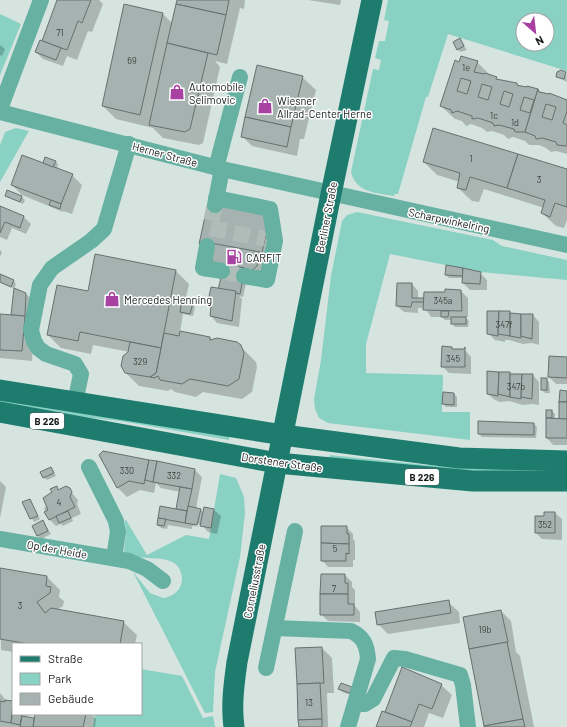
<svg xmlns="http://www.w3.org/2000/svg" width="567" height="727" font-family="Barlow,sans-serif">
<rect width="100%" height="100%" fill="#d6e4e0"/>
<g fill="#88d1c3" fill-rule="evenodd">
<path d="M388 0H567V71L448 34 428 97H426L398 194H395L394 196C377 193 356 193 351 172L373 69 379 70 381 60 375 58 379 41H385L389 21 384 20ZM523 20H547V44H523Z"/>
<path d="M0 14 21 24 0 75Z"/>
<path d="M16 128 29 131 0 182V145L5 132Z"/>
<path d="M357 212 493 240 502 246 567 260V280L481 272 390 254 366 344V373L443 375 442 412H470V440L328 423 319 418 315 409 314 399 321 360 331 276 342 221 347 215Z"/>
<path d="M0 398 230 434 229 440 120 421 65 415 0 402Z"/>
<path d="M330 455 426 465 567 469 494 472 328 461Z"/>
<path d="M220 474 236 478 244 497 245 513 240 557 215 672 213 712 205 713 133 572 150 593 163 598C170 597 175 594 179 589 182 584 183 579 181 573 175 550 141 564 125 553L124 550 126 535 125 520H126L147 555 186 535 209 539Z"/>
<path d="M141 669 182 676 203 718 213 716 215 727H93L95 714H141Z"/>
</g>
<g fill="#0003">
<path d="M58 0H99L103 4 92 32 88 31 77 60 67 56 63 66 43 59 36 52 46 43Z"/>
<path d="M178 0H245L244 9 240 8 227 64 215 61 220 67 203 143 199 145 163 138 153 128 116 119 103 106 163 14 172 23Z"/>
<path d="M308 0H341L340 5Z"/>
<path d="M460 39 467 50 461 52 457 49Z"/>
<path d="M0 45 5 49 2 56 0 55Z"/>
<path d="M477 62 491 76 499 80 517 84 521 87H528L567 101V154L556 151 551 152 546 148 539 145H529L525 141 513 137 508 139 504 135 492 131 487 132 482 128 471 124 466 126 462 121 455 119 441 106 460 63Z"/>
<path d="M566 73 567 82 557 77Z"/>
<path d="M302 77 316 90 304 139H300L297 156 252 146 242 136Z"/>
<path d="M55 161 58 164 57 169 72 175 82 185 72 214 63 211V212L22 195 12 185Z"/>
<path d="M424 162 567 170V220L564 228 556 226 542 213 544 208 484 189 479 202 472 201 458 188 460 182 437 175Z"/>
<path d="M6 196 22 197 25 200 23 204Z"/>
<path d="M0 207 24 217 31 224 26 234 12 228 7 240 0 237Z"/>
<path d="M269 216 266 283 247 279 243 297 239 296 242 299 239 327 217 323 211 316 212 309 209 305 222 290Z"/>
<path d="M0 250 2 252 0 257Z"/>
<path d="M176 271 189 284 185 302 192 303 195 307 193 316 183 314 180 332 210 338 212 340 237 343 256 362 257 367 252 392 242 399 203 392 196 397 175 392 171 389 168 391 139 386 125 372 130 352 93 345 91 354 61 348 48 335 88 292Z"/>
<path d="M480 273 487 280V290H470L463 283 464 278H449L446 275Z"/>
<path d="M0 275 13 280 16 284 14 289 26 294 33 300 34 327 32 361 0 358V315L13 316 15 289 1 283Z"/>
<path d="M412 284 418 291V299H425L461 291 468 298V317H465L469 321 468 327H455L452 324V320H445L442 317H431L425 308H418V313L404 312 397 306Z"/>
<path d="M533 315 539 322V345L532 343 523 344 509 340H505V342L495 340 488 333Z"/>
<path d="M452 348 454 350H465L471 357V374L449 373 442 366Z"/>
<path d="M567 358V384H556L549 377Z"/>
<path d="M488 372 533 375 539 382V405L532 404 523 405 509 401 500 402 495 400 488 394Z"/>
<path d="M546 379 549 382 550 393H545L542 390Z"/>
<path d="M567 392V445H553L547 438V411H552L555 414V419L560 420Z"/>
<path d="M454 394 457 397V407H446L443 404Z"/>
<path d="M534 424 537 427 536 438 482 437 479 434Z"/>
<path d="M103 452 195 470 202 477 196 509H200L204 513 205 508 214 510 221 516 217 534 208 532 202 525 193 523V525L200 527 192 526V529L168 525 167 529 161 528 158 525 177 510 180 492 161 488 156 483 154 493 140 490 127 497 117 487Z"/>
<path d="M51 468 56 476 47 480 43 477Z"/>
<path d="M0 481 6 487 0 518Z"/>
<path d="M56 487 59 490 66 487 73 494 78 500 77 504 81 514 72 518 73 521 63 526 61 524 56 526 49 519 44 508 48 506Z"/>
<path d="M29 500 40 519 34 522 23 502Z"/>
<path d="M555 513 562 519V540L542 539 536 533 545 517Z"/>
<path d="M43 521 51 534 41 539 38 536Z"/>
<path d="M346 527 353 534V539L355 541V560H353V567H328L322 560Z"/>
<path d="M0 569 47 577 60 590 59 597 64 601 63 606 57 610 123 622 137 635 135 644H13V652L1 650Z"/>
<path d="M345 575 352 582V587L355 590V606L360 612V622L328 621 321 614Z"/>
<path d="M448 602 459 612 460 623 388 634 378 624Z"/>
<path d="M501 611 511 621 516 652 520 656 534 727H485Z"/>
<path d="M322 648 332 658 334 693H327L328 727H300Z"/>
<path d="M403 668 441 685 452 695 443 718 429 713 424 727H377L385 713Z"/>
<path d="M341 684 353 696 342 692 339 689Z"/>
<path d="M0 693 7 702H13V714H25V717L35 719 36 714H91L96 719 95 727H0Z"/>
</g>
<g fill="#a5b2af" stroke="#65716e" fill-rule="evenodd">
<path d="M57 0H91L82 23 78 21 67 50 42 41Z"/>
<path d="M177 0H229L226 15 176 4Z"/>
<path d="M124 4 163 13 140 115 102 106Z"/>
<path d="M176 4 226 15 217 55 167 43Z"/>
<path d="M460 38 464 46 457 50 453 42Z"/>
<path d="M40 40 61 48 56 60 35 52Z"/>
<path d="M167 43 208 53 190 129 185 132 149 125Z"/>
<path d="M461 56 478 61 474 72 484 74 485 73 497 77 496 79 517 83V85L521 86 527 87V86L538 89 525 132H515L514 129 499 125 494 126 493 123 478 118 472 119V116L457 111 452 113 451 110 440 106 455 60 459 62ZM461 78 471 81 467 94 457 91ZM482 84 492 87 488 100 478 97ZM504 91 513 94 509 107 500 104ZM524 97 534 100 530 113 520 110Z"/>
<path d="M257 65 303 76 291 127 245 117Z"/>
<path d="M561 70 566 72 564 79 556 77 557 72Z"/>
<path d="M538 89 539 92 549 94V93L567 100V111L563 123 567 125V146L557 145 556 142 542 138 536 139 535 136 525 132ZM546 104 556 107 552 120 542 117Z"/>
<path d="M245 117 291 127 287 147 241 137Z"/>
<path d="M433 128 518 154 507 188 470 177 466 190 457 188 460 173 423 162Z"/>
<path d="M518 154 567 169V207L555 203 550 217 541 213 545 200 507 188Z"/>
<path d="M22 155 73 174 61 204 11 185Z"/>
<path d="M45 157 56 161 53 167 43 163Z"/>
<path d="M7 190 22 196 20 202 5 196Z"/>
<path d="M51 200 61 204 60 209 49 205Z"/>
<path d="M208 203 270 216 261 257 199 244Z"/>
<path d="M0 206 24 216 20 228 5 222 0 233Z"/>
<path d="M211 243 260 252 257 266 252 270 212 262Z"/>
<path d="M95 254 176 270 161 348 80 332 78 341 47 335 57 285 88 291Z"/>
<path d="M224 264 245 268 240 294 218 290Z"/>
<path d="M446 265 463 268V276L445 275Z"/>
<path d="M463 268 481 272 480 284 462 283Z"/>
<path d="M0 274 14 280 11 287 0 282Z"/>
<path d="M397 283H412V298H424V302H412L411 307 396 306Z"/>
<path d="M211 287 236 291 232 321 210 316 211 306H207Z"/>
<path d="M14 288 26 293 25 316 11 315Z"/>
<path d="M445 289 461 290 462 311 423 310 424 292H445Z"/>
<path d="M182 301 193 303 190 314 180 312Z"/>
<path d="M441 311H449L448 317H441Z"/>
<path d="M487 311H499L498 336 487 334Z"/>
<path d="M499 311H510V336L498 334Z"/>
<path d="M510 313 521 314V338L510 336Z"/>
<path d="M0 314 25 316 22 351 0 350Z"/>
<path d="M521 314H533L532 339 521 336Z"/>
<rect x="451" y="317" width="15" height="7"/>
<path d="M180 331 210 337V340L217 338 237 342 241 345 244 353 239 379 228 386 190 379 182 384 160 380 158 376 154 378 150 377 156 373 164 333 179 336Z"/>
<path d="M130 342 161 348 156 373 150 377 125 373 121 366 123 356 128 352Z"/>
<path d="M442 346 452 347V349H464L465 347V367H441Z"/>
<path d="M549 356 567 357V378L548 377Z"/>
<path d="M487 371 499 372 498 396 487 394Z"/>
<path d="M499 372H510V397L498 394Z"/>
<path d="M510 374H522L521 399 510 397Z"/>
<path d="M522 374H533L532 399 521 397Z"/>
<rect x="541" y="378" width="6" height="12"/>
<path d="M560 390 567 391V402H559Z"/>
<path d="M443 392 454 393V405L442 404Z"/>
<rect x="559" y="402" width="8" height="17"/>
<rect x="546" y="410" width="6" height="8"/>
<path d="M546 418 567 419V438H546Z"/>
<path d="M478 421 534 423V435L478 434Z"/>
<path d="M103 451 149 460 144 484 129 481 117 488 99 455Z"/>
<path d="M149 460 157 461 153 482 145 480Z"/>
<path d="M157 461 195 469 192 489 153 482Z"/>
<path d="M51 467 54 473 43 478 40 472Z"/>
<path d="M57 486 58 490 66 486 70 488 72 492 70 497 75 507 49 520 44 512 48 510 43 498 52 492 50 489Z"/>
<path d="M180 487 192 489 187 511 176 509Z"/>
<path d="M30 499 38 516 30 519 22 502Z"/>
<path d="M160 506 187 511 185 523 158 518Z"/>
<path d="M188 506 201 509 197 525 185 523Z"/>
<path d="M204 507 214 509 211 528 200 526Z"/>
<path d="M68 511 71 518 59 523 56 516Z"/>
<path d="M544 512H555V533H535V516H544Z"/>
<path d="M158 518 166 519 164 526 157 525Z"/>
<path d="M43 520 48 531 37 536 32 526Z"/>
<path d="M321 526H347V534H349V544L321 543Z"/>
<path d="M321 543 349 544V554L346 553V561H321Z"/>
<path d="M0 568 47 576 46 586 51 587 50 593 37 602 45 613 51 608 124 621 120 644H29L0 639Z"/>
<path d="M321 574H345V583H348V594H320Z"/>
<path d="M320 594H348V604H354V615H320Z"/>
<path d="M449 600 451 613 377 625 375 612Z"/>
<path d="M501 610 508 642 469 649 463 617Z"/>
<path d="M507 642 523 719 484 726 469 649Z"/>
<path d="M322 647 324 683 297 684 295 648Z"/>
<path d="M402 667 442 684 432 709 419 704 412 722 385 712Z"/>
<path d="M320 683 322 719 298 720 297 684Z"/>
<path d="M341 683 352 687 350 693 338 689Z"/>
<path d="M5 700 13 701 11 723 0 721V701L5 702Z"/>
<path d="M13 709V714H22L20 725 11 723Z"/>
<path d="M382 711 412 722 410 727H376Z"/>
<path d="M35 714H86L83 727H33Z"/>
<path d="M22 716 34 718 33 727H20Z"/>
<path d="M322 719V727H299L298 720Z"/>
<path d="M523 719 525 727H484V726Z"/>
</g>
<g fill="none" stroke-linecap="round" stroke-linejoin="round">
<g stroke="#b0bcb8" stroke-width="16" stroke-dasharray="16 8" stroke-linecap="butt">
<path d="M215 205 210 228 265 239"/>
<path d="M222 271 244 276"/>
</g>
<g stroke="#67b1a2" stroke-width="16">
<path d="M0 109 41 0"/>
<path d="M0 112 222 169 567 245"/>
<path d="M216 168 240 77"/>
<path d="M216 198 270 209 275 241 267 280 244 276"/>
<path d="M215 205 222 169"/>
<path d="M207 246 203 268 222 271"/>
<path d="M75 403 81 374 75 364 46 354 38 348 34 341 31 330 40 285 52 268 91 241 104 229 129 144"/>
<path d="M89 467 116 521 118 532 114 558"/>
<path d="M0 539 129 561 147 569 163 581"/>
<path d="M275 628 351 631C364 637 367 646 368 659L348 727"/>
<path d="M266 668 295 531"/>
<path d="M355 704H365L373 699 394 658 405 659 460 675 463 685 468 727"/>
</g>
<g stroke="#1d7c6e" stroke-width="21">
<path d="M0 390 283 435 459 458 567 461"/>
<path d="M0 412 277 463 473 481H567"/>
<path d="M234 727C231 705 234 684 237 662L331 194 372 0"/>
</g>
</g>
<defs>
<g id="shop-bare" transform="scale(1.2)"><path d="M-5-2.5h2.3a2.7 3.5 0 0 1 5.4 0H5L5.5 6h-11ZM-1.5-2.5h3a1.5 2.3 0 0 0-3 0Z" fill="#a941a3" stroke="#fff" stroke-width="2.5" paint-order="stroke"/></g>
<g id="fuel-bare" transform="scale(1.2)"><path d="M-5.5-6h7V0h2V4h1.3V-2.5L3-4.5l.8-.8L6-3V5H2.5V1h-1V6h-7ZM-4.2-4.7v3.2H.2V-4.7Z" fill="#a941a3" stroke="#fff" stroke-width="2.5" paint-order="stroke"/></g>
</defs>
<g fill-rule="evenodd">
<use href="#shop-bare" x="177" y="92"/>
<use href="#shop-bare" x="265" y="106"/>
<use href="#fuel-bare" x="234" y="257"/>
<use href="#shop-bare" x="112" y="299"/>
</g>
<g text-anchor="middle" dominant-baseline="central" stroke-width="3" stroke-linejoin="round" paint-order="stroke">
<g font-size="9" fill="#3a413f">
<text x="60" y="32">71</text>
<text x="132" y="60">69</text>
<text x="466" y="67">1e</text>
<text x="494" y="115">1c</text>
<text x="515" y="122">1d</text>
<text x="471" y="158">1</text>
<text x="539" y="179">3</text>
<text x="443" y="300">345a</text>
<text x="504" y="324">347f</text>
<text x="453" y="358">345</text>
<text x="140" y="361">329</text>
<text x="516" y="386">347b</text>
<text x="127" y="470">330</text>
<text x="174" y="475">332</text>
<text x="59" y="502">4</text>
<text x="545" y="524">352</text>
<text x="335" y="548">5</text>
<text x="334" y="588">7</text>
<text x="20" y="605">3</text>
<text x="485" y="629">19b</text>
<text x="309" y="702">13</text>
</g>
<g fill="#fff" stroke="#5c5f5f" stroke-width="1">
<rect x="30" y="413" width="34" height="16" rx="3"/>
<rect x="405" y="469" width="34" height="16" rx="3"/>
</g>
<g font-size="10" font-weight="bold" fill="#161b1a">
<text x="47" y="421">B 226</text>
<text x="422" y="477">B 226</text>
</g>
<g font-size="11" fill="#161b1a" stroke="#fff" text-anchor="start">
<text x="189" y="86">Automobile<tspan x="189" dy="13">Selimovic</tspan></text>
<text x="277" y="100">Wiesner<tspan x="277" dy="13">Allrad-Center Herne</tspan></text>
<text x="246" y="257">CARFIT</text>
<text x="124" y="299">Mercedes Henning</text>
</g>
<g font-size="11" fill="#161b1a" stroke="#fff">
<text transform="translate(165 154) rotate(15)">Herner Straße</text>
<text transform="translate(326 217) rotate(-79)">Berliner Straße</text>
<text transform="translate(449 220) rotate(12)">Scharpwinkelring</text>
<text transform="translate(282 462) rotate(8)">Dorstener Straße</text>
<text transform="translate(57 549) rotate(10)">Op der Heide</text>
<text transform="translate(254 581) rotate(-79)">Corneliusstraße</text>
</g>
</g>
<rect x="12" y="643" width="130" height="72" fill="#ffffff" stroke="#a2a4a3"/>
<rect x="20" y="656" width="20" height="6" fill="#1d7c6e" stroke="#a2a4a3"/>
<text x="48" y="663" font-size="12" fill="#161b1a">Straße</text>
<rect x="20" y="673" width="20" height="12" fill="#88d1c3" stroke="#a2a4a3"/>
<text x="48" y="683" font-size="12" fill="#161b1a">Park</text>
<rect x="20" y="693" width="20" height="12" fill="#a5b2af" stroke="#a2a4a3"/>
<text x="48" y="703" font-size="12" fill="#161b1a">Gebäude</text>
<g transform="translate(535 32) rotate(152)"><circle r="19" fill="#ffffff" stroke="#a2a4a3"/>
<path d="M0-3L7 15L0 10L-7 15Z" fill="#a941a3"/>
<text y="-6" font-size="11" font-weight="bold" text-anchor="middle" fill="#161b1a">N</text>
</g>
</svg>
